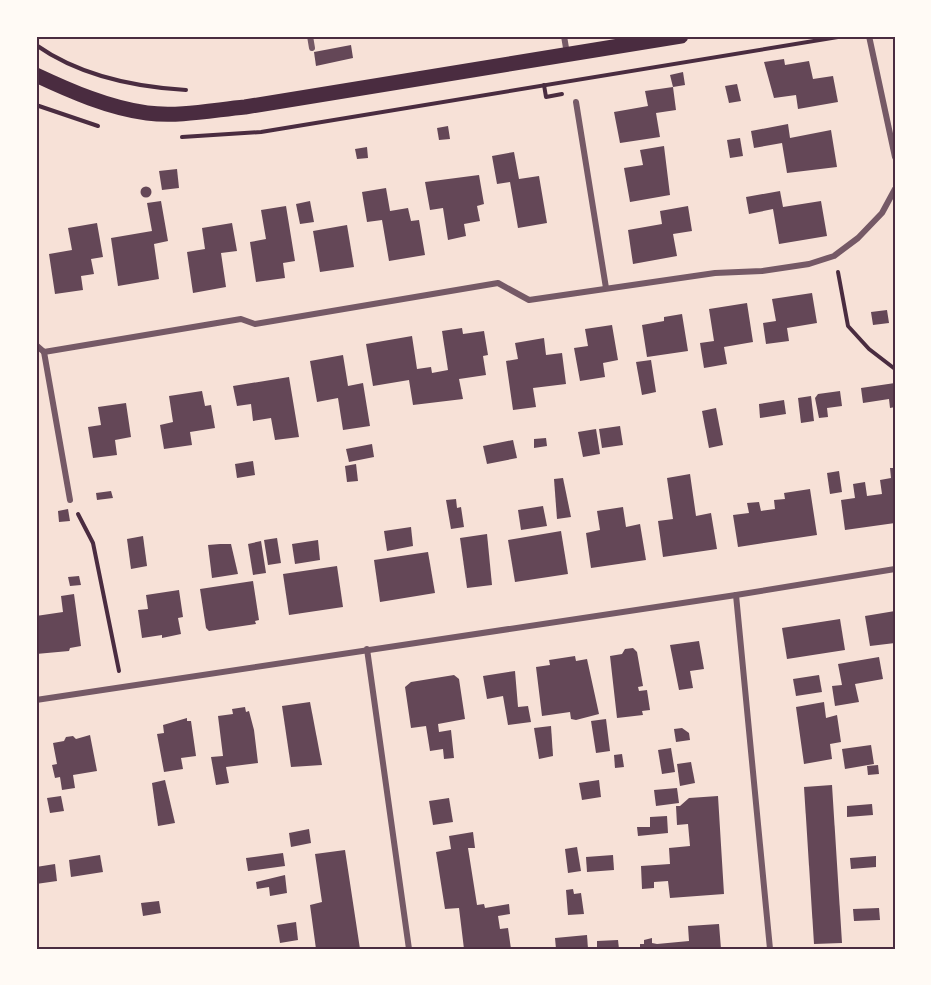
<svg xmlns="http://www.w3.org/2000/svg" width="931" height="985" font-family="'Source Serif 4',serif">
<rect width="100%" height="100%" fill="#f7e1d7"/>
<g fill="#644757">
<path d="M351 45 353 58 316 66 314 52Z"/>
<path d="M784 59 785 65 809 61 813 79 833 76 838 102 798 109 796 95 774 98 764 62Z"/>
<path d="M683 72 685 85 673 87 670 75Z"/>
<path d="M737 84 741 101 729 103 725 86Z"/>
<path d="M673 87 676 110 656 113 660 137 620 143 614 112 648 106 645 91Z"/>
<path d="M788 124 790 138 831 130 837 167 787 173 782 143 754 148 751 131Z"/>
<path d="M448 126 450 139 439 140 437 128Z"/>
<path d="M740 138 743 156 730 158 727 140Z"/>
<path d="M664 146 670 195 630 202 624 168 643 165 640 150Z"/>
<path d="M367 147 368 158 357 159 355 149Z"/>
<path d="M514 152 519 179 539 176 547 223 518 228 510 182 497 184 492 156Z"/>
<path d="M177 169 179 188 162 190 159 171Z"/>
<path d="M479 175 484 204 477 206 480 221 464 224 466 236 448 240 443 208 430 210 425 182Z"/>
<circle cx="146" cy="192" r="5.5"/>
<path d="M386 188 390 211 408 208 411 221 419 220 425 255 389 261 382 220 367 222 362 192Z"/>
<path d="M780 191 783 207 821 201 827 236 779 244 773 209 749 214 746 197Z"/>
<path d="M161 201 168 241 154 244 159 279 118 286 111 238 152 231 147 203Z"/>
<path d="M310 201 314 222 300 224 296 204Z"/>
<path d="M286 206 295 261 283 263 285 278 256 282 250 242 266 239 261 210Z"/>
<path d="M688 206 692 231 673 234 677 256 633 264 628 230 662 224 660 211Z"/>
<path d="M97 223 103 257 91 259 94 274 81 276 83 290 55 294 49 254 72 250 68 228Z"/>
<path d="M232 223 237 251 221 253 226 287 193 293 187 252 205 249 202 228Z"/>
<path d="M347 225 354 267 320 272 313 231Z"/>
<path d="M812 293 817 323 787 328 789 341 766 344 763 323 776 321 772 299Z"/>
<path d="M747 303 753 342 724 347 727 364 704 368 700 343 714 341 709 309Z"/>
<path d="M887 310 889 323 873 325 871 312Z"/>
<path d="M682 314 688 351 647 357 642 325 664 321V317Z"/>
<path d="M612 325 618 360 603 363 605 377 580 381 574 348 588 346 585 329Z"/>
<path d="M462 328 463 334 484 331 488 355 483 356 486 375 459 379 463 399 413 405 409 380 373 386 366 344 412 336 417 369 431 367 432 373 448 370 442 331Z"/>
<path d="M544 338 546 355 562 353 566 384 533 388 536 407 513 410 506 361 518 359 515 343Z"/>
<path d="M343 355 348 386 363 383 370 426 343 430 338 398 317 402 310 361Z"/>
<path d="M651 360 656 392 642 395 636 362Z"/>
<path d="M289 377 299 437 275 440 271 418 253 421 251 404 237 406 233 386Z"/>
<path d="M895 383V407L890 408 889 399 863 403 861 388Z"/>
<path d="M202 391 205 406 211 405 215 428 190 432 192 445 164 449 160 425 173 422 169 396Z"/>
<path d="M840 391 842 406 827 408 828 417 819 418 815 398 818 394Z"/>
<path d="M811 396 814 421 801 423 798 398Z"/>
<path d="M784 400 786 414 760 418 759 404Z"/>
<path d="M126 403 131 437 115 440 117 455 93 458 88 427 101 425 98 407Z"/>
<path d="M716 408 723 445 709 448 702 411Z"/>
<path d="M620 426 623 445 602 448 599 429Z"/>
<path d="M596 429 600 454 583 457 578 432Z"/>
<path d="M546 438 547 446 534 448V439Z"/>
<path d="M513 440 517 458 487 464 483 446Z"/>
<path d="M372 444 374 457 349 462 346 449Z"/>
<path d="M253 461 255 475 237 478 235 464Z"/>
<path d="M356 464 358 481 347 482 345 466Z"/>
<path d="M890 468H895V523L845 530 841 500 855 498 853 484 865 482 867 496 882 494 880 480 891 478Z"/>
<path d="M839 471 842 492 830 494 827 473Z"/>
<path d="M690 474 696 516 711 513 717 549 663 557 658 521 673 519 667 478Z"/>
<path d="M563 478 571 517 557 519 554 479Z"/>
<path d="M810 489 817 535 738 547 733 515 749 513 747 503 759 502 761 511 775 509 774 500 785 499 784 493Z"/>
<path d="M111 491 113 498 97 500 96 493Z"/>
<path d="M456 499 457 508 461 507 464 527 451 529 446 500Z"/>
<path d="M543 506 547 526 521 530 518 510Z"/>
<path d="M623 507 626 527 640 524 646 560 591 568 586 533 600 530 597 511Z"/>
<path d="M68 509 70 521 59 522 58 511Z"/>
<path d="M411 527 413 546 387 551 384 531Z"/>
<path d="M561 531 568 574 515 582 508 540Z"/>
<path d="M487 534 492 585 467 588 460 538Z"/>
<path d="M143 536 147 566 131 569 127 539Z"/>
<path d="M277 538 281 563 268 565 264 540Z"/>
<path d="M318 540 320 560 295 564 292 544Z"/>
<path d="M261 541 266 573 253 575 248 544Z"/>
<path d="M220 544H231L238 574 212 578 208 545Z"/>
<path d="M428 552 435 593 380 602 374 560Z"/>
<path d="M337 566 343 607 289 615 283 574Z"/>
<path d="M79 576 81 585 70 586 68 577Z"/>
<path d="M253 581 259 620 255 621 256 624 209 631 206 628 200 589Z"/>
<path d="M179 590 183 617 178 618 181 634 162 638V635L142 638 138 610 148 609 146 595Z"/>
<path d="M74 594 81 646 70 648 69 651 36 654V616L63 612 61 596Z"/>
<path d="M895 611V643L870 646 865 616Z"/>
<path d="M840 619 845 650 787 659 782 628Z"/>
<path d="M699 641 704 669 690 671 693 688 679 690 670 645Z"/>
<path d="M633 648 637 652 643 686 638 687 639 691 647 690 650 710 642 711 643 715 617 718 610 656 622 654 625 649Z"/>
<path d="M575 656 576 661 587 659 599 714 576 720 571 719 570 712 542 716 536 667 550 665 549 660Z"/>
<path d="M879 657 883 679 855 684 859 702 835 706 832 686 842 685 838 664Z"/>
<path d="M515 671 518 707 528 706 531 722 508 725 503 696 487 699 483 676Z"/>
<path d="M454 675 459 679 465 719 438 724 439 732 451 730 454 758 444 759 443 749 430 751 426 726 411 728 405 687 411 682Z"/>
<path d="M819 675 822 692 796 696 793 679Z"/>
<path d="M310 702 322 765 291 767 282 706Z"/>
<path d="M824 702 826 718 837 715 841 742 830 744 832 759 804 764 796 707Z"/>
<path d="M245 707 246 712 249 711 254 730 258 763 226 767 229 783 216 785 211 757 223 756 218 716 233 714 232 709Z"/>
<path d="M187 718V721H191L196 756 181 758 183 769 164 772 157 734 164 733 163 725Z"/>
<path d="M606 719 610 751 596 753 591 721Z"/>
<path d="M551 726 553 756 539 759 534 728Z"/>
<path d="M682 728 689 733 690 740 676 742 674 729Z"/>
<path d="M90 735 97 771 73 775 75 788 62 790 60 777 55 778 52 765 57 764 53 743 64 741 66 737 73 736 76 739Z"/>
<path d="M871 745 874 764 845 769 842 749Z"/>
<path d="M671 748 675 772 662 774 658 750Z"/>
<path d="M622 754 624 767 615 768 614 755Z"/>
<path d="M691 762 695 783 680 786 677 764Z"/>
<path d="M878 765 879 774 868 775 867 766Z"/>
<path d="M165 780 175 823 158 826 152 783Z"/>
<path d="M599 780 601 797 582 800 579 783Z"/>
<path d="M832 785 842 943 814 944 804 787Z"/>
<path d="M677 788 679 803 656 806 654 790Z"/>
<path d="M61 796 64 811 50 813 47 798Z"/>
<path d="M718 796 724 894 670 898 668 881 654 882V888L642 889 641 866 670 864 669 848 690 846 688 824 677 825 676 806H680L689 798Z"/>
<path d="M449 798 453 822 433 825 429 801Z"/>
<path d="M872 804 873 815 847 817V806Z"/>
<path d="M667 816 668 833 638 836 637 827H650V817Z"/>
<path d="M309 829 311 843 291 847 289 833Z"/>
<path d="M473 832 475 848H468L477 905 484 904 485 908 509 904 510 914 498 916 500 929 508 928 511 949H464L459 908 445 909 436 852 451 849 449 836Z"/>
<path d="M577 847 581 871 568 873 565 849Z"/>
<path d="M345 850 360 949H316L310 905 322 902 315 854Z"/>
<path d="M283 853 285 866 248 871 246 858Z"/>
<path d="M100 855 103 872 71 877 69 860Z"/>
<path d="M613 855 614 870 587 872 586 857Z"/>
<path d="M876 856V867L851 869 850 858Z"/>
<path d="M55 864 57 881 36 884V867Z"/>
<path d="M285 875 287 893 270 896 269 887 257 889 256 882Z"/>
<path d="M573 889 574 894 581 893 584 914 568 915 566 890Z"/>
<path d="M159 901 161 913 143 916 141 903Z"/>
<path d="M879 908 880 920 854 921 853 909Z"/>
<path d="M296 922 298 940 280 943 277 925Z"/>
<path d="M719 924 721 949H640V944H644V940L652 938V943L657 944 689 941 688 926Z"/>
<path d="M587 935 588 949H556L555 938Z"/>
<path d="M618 940 619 949H597V941Z"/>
</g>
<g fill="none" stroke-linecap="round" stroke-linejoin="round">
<g stroke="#4a2c40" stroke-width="4">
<path d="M36 45C80 76 134 87 186 90"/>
<path d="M544 85 546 97 562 94"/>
<path d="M36 105 98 126"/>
<path d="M182 137 261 132 844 36"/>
<path d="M838 272 848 326 869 349 895 369"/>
<path d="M78 514 93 543 119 671"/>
</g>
<g stroke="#755966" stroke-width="6">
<path d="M310 36 312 48"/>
<path d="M564 36 567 54"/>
<path d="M869 36 895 157"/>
<path d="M576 102 606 288"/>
<path d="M36 345 44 352 241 319 255 324 498 283 529 300 715 273 762 271 809 264 834 256 858 238 882 213 895 189"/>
<path d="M44 352 70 500"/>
<path d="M736 595 770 949"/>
<path d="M367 649 409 949"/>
<path d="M36 700 736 595 895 569"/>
</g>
<path stroke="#4a2c40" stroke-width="15" d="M36 75C70 91 109 108 147 113 179 117 213 110 245 107L681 36"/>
</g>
<rect width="931" height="985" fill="none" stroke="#fffaf5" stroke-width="75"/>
<rect x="38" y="38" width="856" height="910" fill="none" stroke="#4a2c40" stroke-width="2"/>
</svg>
